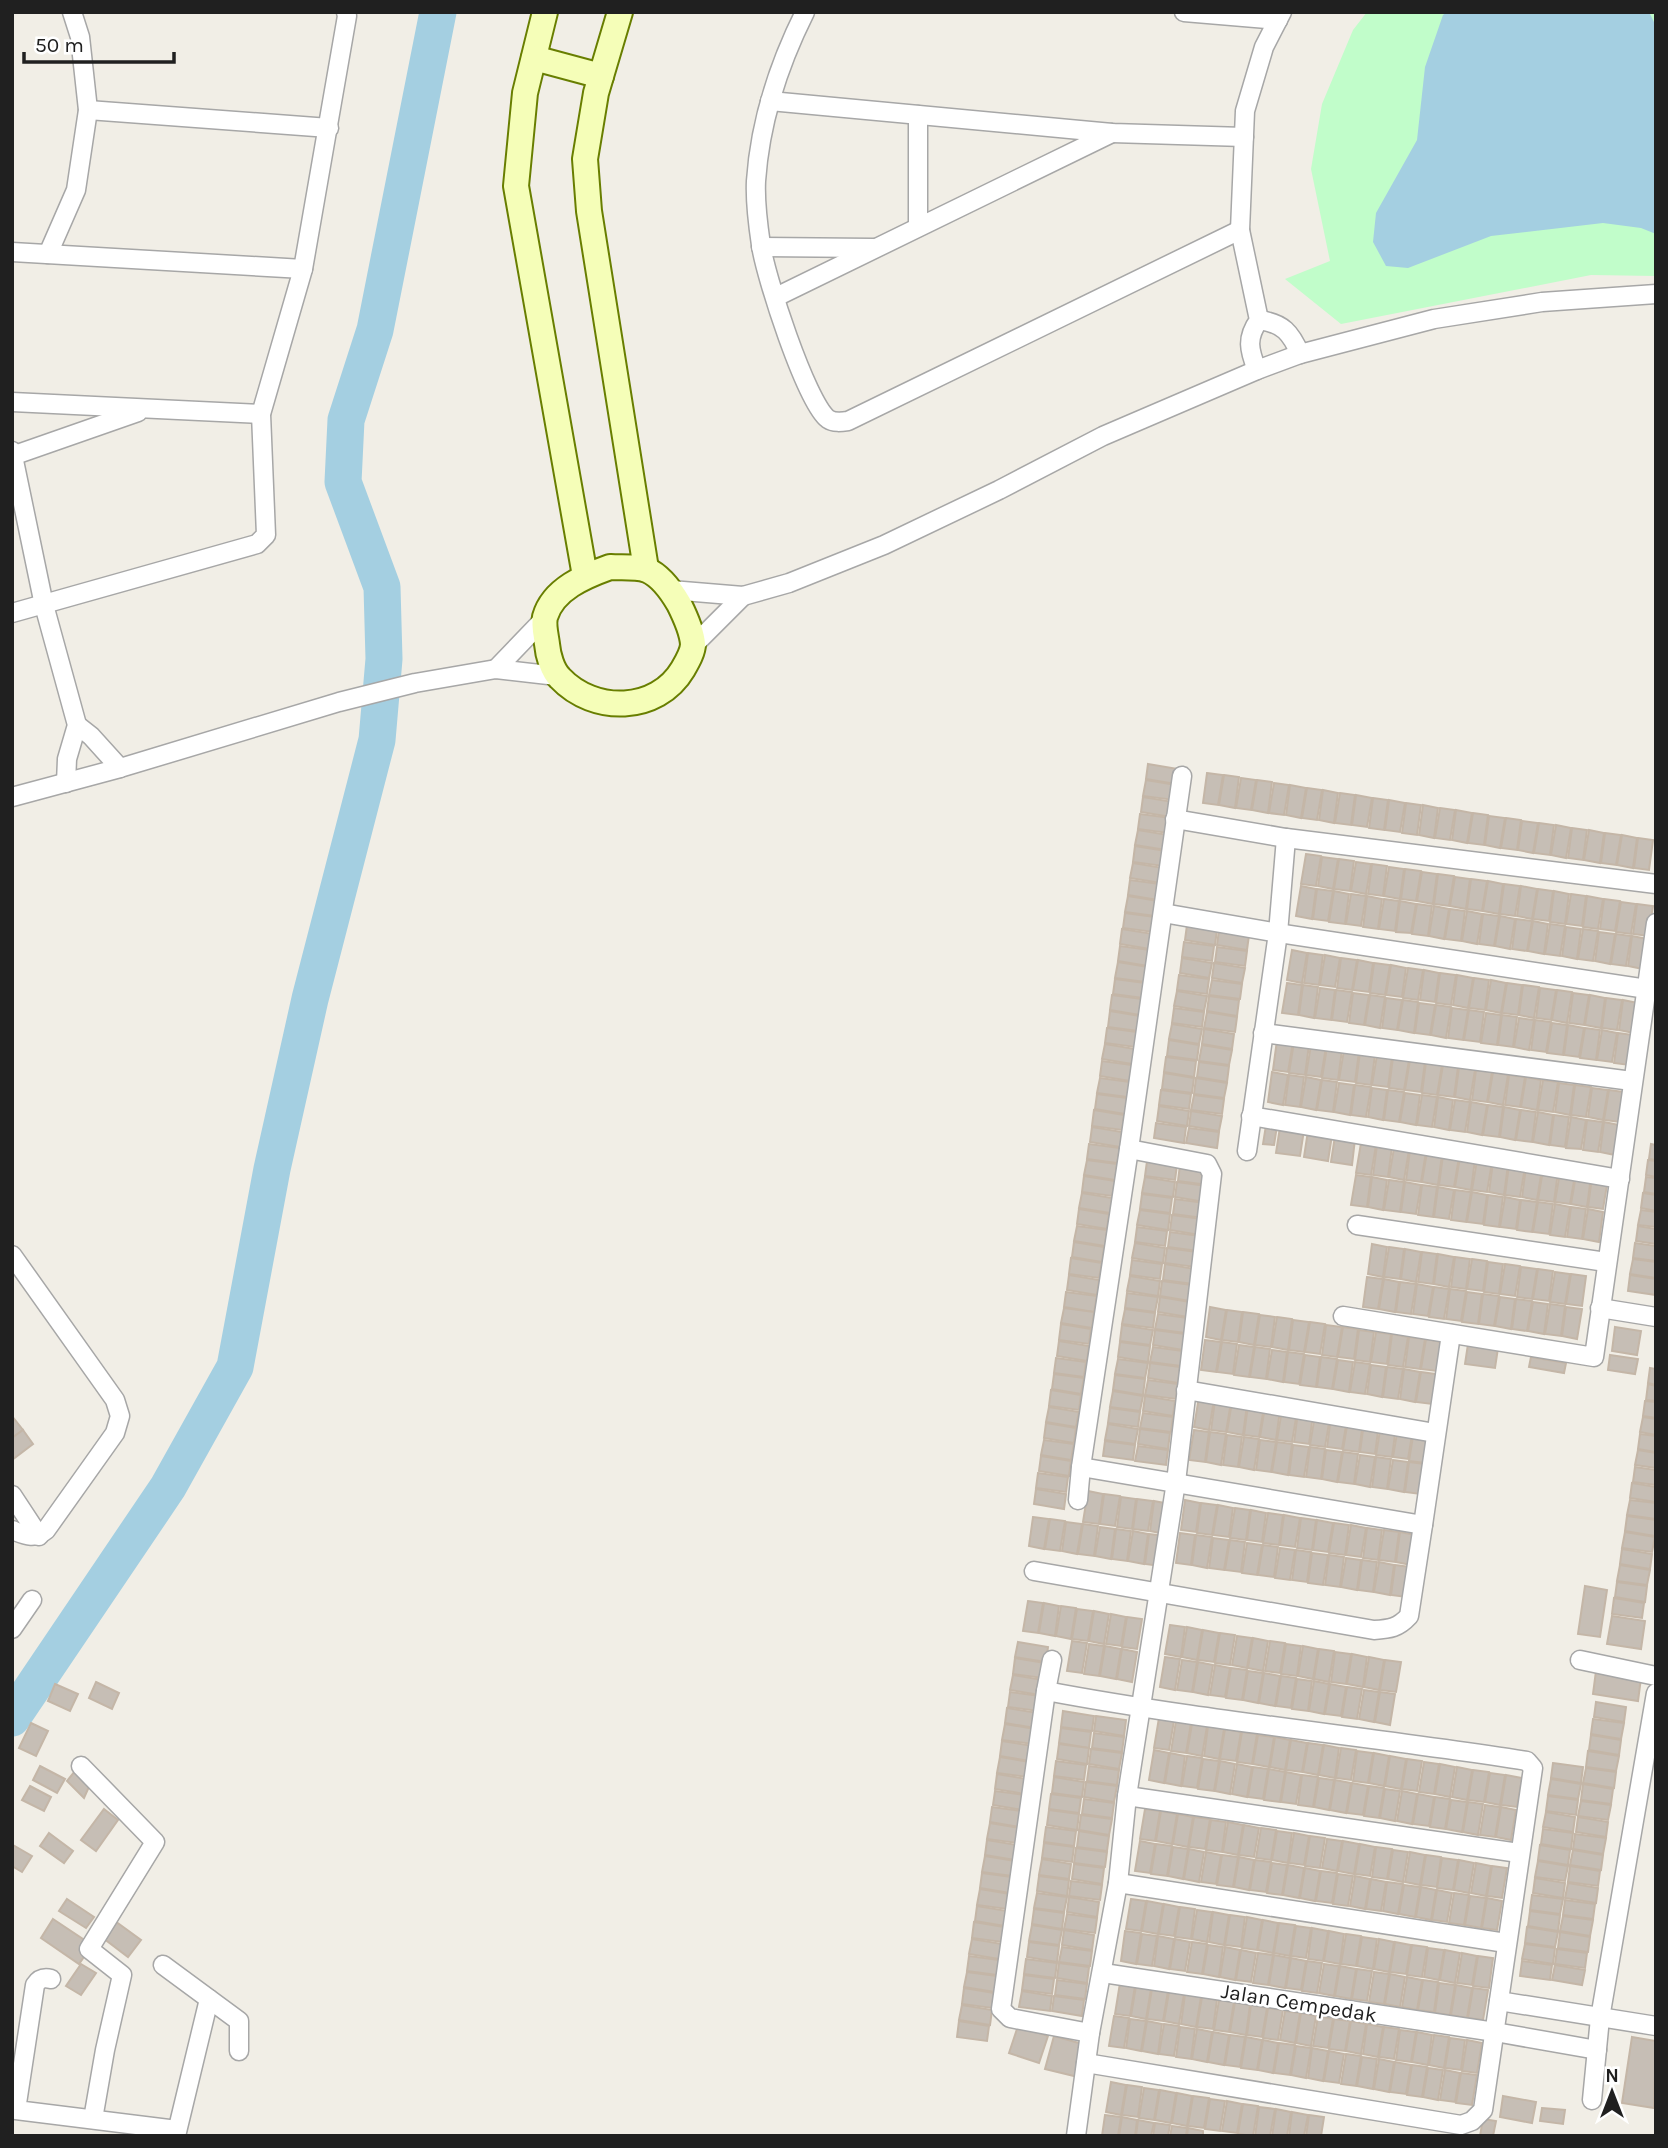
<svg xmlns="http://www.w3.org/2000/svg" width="1668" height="2148" font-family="Karla,sans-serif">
<rect width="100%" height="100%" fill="#f1eee6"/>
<path fill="#c1fdca" d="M1367 12H1656V276L1591 275 1341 324 1285 279 1330 261 1311 169 1322 104 1353 30Z"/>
<path fill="#a4cfe1" d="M1447 12H1649L1656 26V234L1641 228 1603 223 1491 236 1408 268 1386 266 1373 242 1376 213 1417 140 1425 67 1443 15Z"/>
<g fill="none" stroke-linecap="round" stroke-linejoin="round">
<path stroke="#a4cfe1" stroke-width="37" d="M12 1718 168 1487 235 1367 272 1169 310 999 377 740 384 659 382 587 343 482 346 420 375 330 438 12"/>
</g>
<g fill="#c6beb5" stroke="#c4b6a7" stroke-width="2">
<path d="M1148 764 1178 769 1176 784 1146 779Z"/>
<path d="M1207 773 1223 775 1218 805 1203 803Z"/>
<path d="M1224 775 1239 777 1235 808 1219 805Z"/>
<path d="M1241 778 1256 780 1251 810 1236 808Z"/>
<path d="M1146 780 1176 785 1174 800 1143 796Z"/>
<path d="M1257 780 1272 782 1268 813 1252 810Z"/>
<path d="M1274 783 1289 785 1284 815 1269 813Z"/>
<path d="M1290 785 1306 788 1301 818 1286 815Z"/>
<path d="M1307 788 1322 790 1317 820 1302 818Z"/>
<path d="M1323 790 1338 793 1334 823 1319 820Z"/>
<path d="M1340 793 1355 795 1351 825 1335 823Z"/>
<path d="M1356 795 1372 798 1367 827 1352 825Z"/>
<path d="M1143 797 1173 802 1171 817 1141 812Z"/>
<path d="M1373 798 1388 800 1384 830 1369 828Z"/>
<path d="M1389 800 1405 803 1400 832 1385 830Z"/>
<path d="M1406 803 1421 805 1417 835 1402 833Z"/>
<path d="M1423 805 1438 808 1434 838 1419 835Z"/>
<path d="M1440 808 1455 810 1450 840 1435 838Z"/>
<path d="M1456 810 1472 813 1467 843 1452 840Z"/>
<path d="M1473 813 1488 815 1484 845 1468 843Z"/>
<path d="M1140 814 1171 818 1168 833 1138 829Z"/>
<path d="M1489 816 1505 818 1500 848 1485 845Z"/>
<path d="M1506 818 1521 820 1517 850 1501 848Z"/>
<path d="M1522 821 1538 823 1533 853 1518 850Z"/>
<path d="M1539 823 1554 825 1550 855 1534 853Z"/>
<path d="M1556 825 1571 828 1566 858 1551 855Z"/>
<path d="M1572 828 1587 830 1583 860 1568 858Z"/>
<path d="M1138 830 1168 835 1166 850 1135 845Z"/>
<path d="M1589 830 1604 833 1600 863 1584 860Z"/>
<path d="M1605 833 1621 835 1616 865 1601 863Z"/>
<path d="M1622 835 1637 838 1633 868 1617 865Z"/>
<path d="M1638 838 1653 840 1649 870 1634 868Z"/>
<path d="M1135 846 1166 851 1163 866 1133 862Z"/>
<path d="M1306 854 1321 856 1316 886 1301 884Z"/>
<path d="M1322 857 1338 859 1333 889 1318 886Z"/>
<path d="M1339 859 1354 861 1350 891 1334 889Z"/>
<path d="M1356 862 1371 864 1366 894 1351 891Z"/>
<path d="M1133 863 1163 868 1161 883 1130 878Z"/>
<path d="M1372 864 1387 866 1383 896 1368 894Z"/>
<path d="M1389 867 1404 869 1400 899 1384 896Z"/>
<path d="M1405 869 1421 871 1416 901 1401 899Z"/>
<path d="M1422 872 1437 874 1433 904 1417 901Z"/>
<path d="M1438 874 1454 876 1449 906 1434 904Z"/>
<path d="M1455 877 1470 879 1466 909 1450 906Z"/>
<path d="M1471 879 1487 881 1482 911 1467 909Z"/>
<path d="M1130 880 1160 884 1158 900 1128 895Z"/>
<path d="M1488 881 1503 884 1499 914 1483 911Z"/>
<path d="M1504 884 1520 886 1515 916 1500 914Z"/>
<path d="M1301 886 1316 889 1312 919 1296 916Z"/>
<path d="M1521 886 1537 889 1532 919 1517 916Z"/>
<path d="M1317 889 1333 891 1328 921 1313 919Z"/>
<path d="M1538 889 1553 891 1549 921 1533 919Z"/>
<path d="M1334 891 1349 894 1345 924 1329 922Z"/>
<path d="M1554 891 1569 894 1565 924 1550 922Z"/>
<path d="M1351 894 1366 896 1361 926 1346 924Z"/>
<path d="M1571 894 1586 896 1582 926 1566 924Z"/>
<path d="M1128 896 1158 901 1155 916 1125 912Z"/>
<path d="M1367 896 1382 899 1378 929 1363 927Z"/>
<path d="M1587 896 1603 899 1598 929 1583 927Z"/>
<path d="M1384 899 1399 901 1395 931 1379 929Z"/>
<path d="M1604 899 1620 901 1615 931 1600 929Z"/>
<path d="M1400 901 1416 904 1411 933 1396 932Z"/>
<path d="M1621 902 1636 904 1631 934 1616 932Z"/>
<path d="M1417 904 1432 906 1428 936 1412 934Z"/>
<path d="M1637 904 1653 906 1648 936 1633 934Z"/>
<path d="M1434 906 1449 909 1444 939 1429 936Z"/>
<path d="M1450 909 1465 911 1461 941 1445 939Z"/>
<path d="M1467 911 1482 914 1477 944 1462 941Z"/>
<path d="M1125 913 1155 917 1153 932 1123 928Z"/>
<path d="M1483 914 1499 916 1494 946 1479 944Z"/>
<path d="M1500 916 1515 919 1510 949 1495 946Z"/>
<path d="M1516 919 1532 921 1527 951 1512 949Z"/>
<path d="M1533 921 1548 924 1544 954 1528 951Z"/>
<path d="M1550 924 1565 926 1560 956 1545 954Z"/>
<path d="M1187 925 1217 930 1215 945 1185 940Z"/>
<path d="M1566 927 1581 929 1577 959 1562 956Z"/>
<path d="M1122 929 1153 934 1150 949 1120 944Z"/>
<path d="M1583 929 1598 931 1593 961 1578 959Z"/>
<path d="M1219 930 1249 935 1247 950 1217 945Z"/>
<path d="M1599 932 1615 934 1610 964 1595 961Z"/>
<path d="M1616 934 1631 936 1626 966 1611 964Z"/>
<path d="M1632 936 1648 939 1643 969 1628 966Z"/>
<path d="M1184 942 1214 946 1212 961 1182 957Z"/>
<path d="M1120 946 1150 950 1148 966 1118 961Z"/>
<path d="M1217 947 1247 951 1245 966 1215 962Z"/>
<path d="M1292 950 1307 953 1302 983 1287 980Z"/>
<path d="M1308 953 1323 955 1319 985 1304 983Z"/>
<path d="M1325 955 1340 958 1335 987 1320 985Z"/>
<path d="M1182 958 1212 963 1209 978 1180 973Z"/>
<path d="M1341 958 1357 960 1352 990 1337 988Z"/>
<path d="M1358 960 1373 963 1369 992 1353 990Z"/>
<path d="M1118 962 1148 967 1145 982 1115 978Z"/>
<path d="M1214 963 1245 968 1242 983 1212 978Z"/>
<path d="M1374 963 1390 965 1385 995 1370 993Z"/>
<path d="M1391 965 1406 968 1402 997 1386 995Z"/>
<path d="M1408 968 1423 970 1418 1000 1403 998Z"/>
<path d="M1424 970 1439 973 1435 1002 1420 1000Z"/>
<path d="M1440 973 1456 975 1451 1005 1436 1003Z"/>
<path d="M1179 975 1209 979 1207 994 1177 990Z"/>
<path d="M1457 975 1473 978 1468 1008 1453 1005Z"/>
<path d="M1474 978 1489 980 1485 1010 1469 1008Z"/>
<path d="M1115 979 1145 983 1143 998 1113 994Z"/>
<path d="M1212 980 1242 984 1240 999 1209 995Z"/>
<path d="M1491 980 1506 983 1501 1013 1486 1010Z"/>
<path d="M1287 983 1302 985 1298 1015 1282 1013Z"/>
<path d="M1507 983 1522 985 1518 1015 1502 1013Z"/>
<path d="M1303 985 1318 987 1314 1018 1299 1015Z"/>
<path d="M1523 985 1539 987 1534 1018 1519 1015Z"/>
<path d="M1320 988 1335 990 1331 1020 1315 1018Z"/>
<path d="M1540 988 1556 990 1551 1020 1536 1018Z"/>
<path d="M1336 990 1352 992 1347 1022 1332 1020Z"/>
<path d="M1557 990 1572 992 1567 1023 1552 1020Z"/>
<path d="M1177 991 1207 996 1204 1011 1174 1006Z"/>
<path d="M1353 993 1369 995 1364 1025 1349 1023Z"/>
<path d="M1573 993 1589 995 1584 1025 1569 1023Z"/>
<path d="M1112 995 1142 999 1140 1015 1110 1010Z"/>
<path d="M1370 995 1385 997 1380 1028 1365 1025Z"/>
<path d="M1590 995 1605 998 1601 1028 1585 1025Z"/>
<path d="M1209 996 1239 1000 1237 1016 1207 1011Z"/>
<path d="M1386 998 1402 1000 1397 1030 1382 1028Z"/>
<path d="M1606 998 1622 1000 1617 1030 1602 1028Z"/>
<path d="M1403 1000 1418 1002 1414 1033 1398 1030Z"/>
<path d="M1623 1000 1638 1003 1634 1033 1619 1030Z"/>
<path d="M1419 1003 1435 1005 1430 1035 1415 1033Z"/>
<path d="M1436 1005 1451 1007 1446 1038 1431 1035Z"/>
<path d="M1174 1008 1204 1012 1202 1027 1172 1023Z"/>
<path d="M1452 1008 1468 1010 1463 1040 1448 1038Z"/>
<path d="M1469 1010 1484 1012 1480 1042 1464 1040Z"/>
<path d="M1110 1011 1140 1016 1138 1031 1108 1027Z"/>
<path d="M1207 1012 1237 1017 1235 1032 1204 1028Z"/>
<path d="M1486 1013 1501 1015 1497 1045 1481 1043Z"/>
<path d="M1502 1015 1517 1017 1513 1047 1498 1045Z"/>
<path d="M1519 1018 1534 1020 1529 1050 1514 1047Z"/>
<path d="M1535 1020 1551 1022 1546 1052 1531 1050Z"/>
<path d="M1552 1023 1567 1025 1563 1055 1547 1053Z"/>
<path d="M1172 1024 1202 1029 1199 1044 1169 1039Z"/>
<path d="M1568 1025 1584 1028 1579 1057 1564 1055Z"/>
<path d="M1107 1028 1137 1032 1135 1047 1105 1043Z"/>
<path d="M1585 1028 1600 1030 1596 1060 1580 1058Z"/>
<path d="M1204 1029 1234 1034 1232 1049 1202 1044Z"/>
<path d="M1602 1030 1617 1033 1612 1062 1597 1060Z"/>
<path d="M1618 1033 1633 1035 1629 1065 1614 1063Z"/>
<path d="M1169 1040 1199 1045 1197 1060 1167 1056Z"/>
<path d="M1277 1040 1293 1042 1288 1072 1273 1070Z"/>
<path d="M1294 1042 1309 1045 1305 1075 1289 1073Z"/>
<path d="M1105 1044 1135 1049 1132 1064 1102 1059Z"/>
<path d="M1202 1045 1232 1050 1229 1065 1199 1061Z"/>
<path d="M1311 1045 1326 1047 1321 1077 1306 1075Z"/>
<path d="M1327 1047 1342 1050 1338 1080 1322 1078Z"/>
<path d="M1344 1050 1359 1052 1355 1082 1339 1080Z"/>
<path d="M1360 1052 1375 1055 1371 1085 1356 1083Z"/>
<path d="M1377 1055 1392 1057 1388 1087 1372 1085Z"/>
<path d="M1166 1057 1196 1061 1194 1077 1164 1072Z"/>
<path d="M1393 1057 1409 1060 1404 1090 1389 1088Z"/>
<path d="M1410 1060 1425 1062 1421 1092 1405 1090Z"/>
<path d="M1102 1061 1132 1065 1130 1081 1100 1076Z"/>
<path d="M1199 1062 1229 1066 1227 1082 1197 1077Z"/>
<path d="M1426 1062 1442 1065 1437 1095 1422 1093Z"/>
<path d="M1443 1065 1458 1067 1454 1097 1438 1095Z"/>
<path d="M1459 1067 1475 1070 1470 1100 1455 1097Z"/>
<path d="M1476 1070 1492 1072 1487 1102 1472 1100Z"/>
<path d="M1272 1072 1288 1075 1283 1105 1268 1102Z"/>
<path d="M1493 1072 1508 1075 1503 1105 1488 1102Z"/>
<path d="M1164 1073 1194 1078 1192 1093 1162 1089Z"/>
<path d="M1289 1075 1304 1077 1300 1107 1285 1105Z"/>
<path d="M1509 1075 1525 1077 1520 1107 1505 1105Z"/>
<path d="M1306 1077 1321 1080 1316 1110 1301 1107Z"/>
<path d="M1526 1077 1541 1080 1537 1110 1521 1107Z"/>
<path d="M1100 1078 1130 1082 1127 1097 1097 1093Z"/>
<path d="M1196 1078 1227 1083 1224 1098 1194 1094Z"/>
<path d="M1322 1080 1337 1082 1333 1112 1317 1110Z"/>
<path d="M1543 1080 1558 1082 1553 1112 1538 1110Z"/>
<path d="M1339 1083 1354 1085 1350 1115 1334 1112Z"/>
<path d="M1559 1083 1574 1085 1570 1115 1555 1112Z"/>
<path d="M1355 1085 1371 1087 1366 1117 1351 1115Z"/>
<path d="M1575 1085 1591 1087 1586 1117 1571 1115Z"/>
<path d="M1372 1088 1387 1090 1383 1120 1368 1117Z"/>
<path d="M1592 1088 1608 1090 1603 1120 1588 1117Z"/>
<path d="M1161 1090 1191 1094 1189 1109 1159 1105Z"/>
<path d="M1388 1090 1404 1092 1399 1122 1384 1120Z"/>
<path d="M1609 1090 1624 1092 1620 1122 1604 1120Z"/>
<path d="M1405 1093 1420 1095 1416 1125 1400 1122Z"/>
<path d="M1097 1094 1127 1098 1125 1114 1095 1109Z"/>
<path d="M1194 1095 1224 1099 1222 1114 1191 1110Z"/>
<path d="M1422 1095 1437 1097 1432 1127 1417 1125Z"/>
<path d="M1438 1097 1453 1100 1449 1130 1434 1127Z"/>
<path d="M1455 1100 1470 1102 1465 1132 1450 1130Z"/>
<path d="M1471 1102 1487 1105 1482 1135 1467 1132Z"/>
<path d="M1488 1105 1503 1107 1499 1137 1483 1135Z"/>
<path d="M1159 1106 1189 1111 1187 1126 1157 1121Z"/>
<path d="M1504 1107 1520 1110 1515 1140 1500 1137Z"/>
<path d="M1094 1110 1124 1115 1122 1130 1092 1126Z"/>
<path d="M1521 1110 1536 1112 1532 1142 1516 1140Z"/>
<path d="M1191 1111 1222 1116 1219 1131 1189 1126Z"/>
<path d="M1538 1112 1553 1115 1549 1145 1533 1142Z"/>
<path d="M1554 1115 1569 1117 1565 1147 1550 1145Z"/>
<path d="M1571 1117 1586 1120 1581 1149 1566 1148Z"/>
<path d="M1587 1120 1603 1122 1598 1152 1583 1150Z"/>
<path d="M1604 1122 1619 1125 1615 1155 1600 1152Z"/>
<path d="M1156 1123 1186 1127 1184 1143 1154 1138Z"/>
<path d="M1266 1125 1277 1126 1274 1145 1263 1144Z"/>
<path d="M1092 1127 1122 1132 1120 1147 1090 1142Z"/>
<path d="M1280 1127 1304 1130 1300 1156 1276 1153Z"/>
<path d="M1189 1128 1219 1132 1217 1148 1186 1143Z"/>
<path d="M1308 1131 1332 1135 1328 1161 1304 1157Z"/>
<path d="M1335 1136 1355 1139 1352 1165 1331 1162Z"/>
<path d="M1361 1143 1376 1145 1371 1175 1356 1173Z"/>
<path d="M1089 1144 1120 1148 1117 1163 1087 1159Z"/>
<path d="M1651 1144 1656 1145V1160L1649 1159Z"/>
<path d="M1377 1145 1392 1147 1388 1177 1373 1175Z"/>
<path d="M1394 1148 1409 1150 1404 1180 1389 1177Z"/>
<path d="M1410 1150 1426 1152 1421 1182 1406 1180Z"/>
<path d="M1427 1152 1442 1155 1438 1185 1422 1182Z"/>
<path d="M1443 1155 1459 1157 1454 1187 1439 1185Z"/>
<path d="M1460 1157 1475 1160 1471 1190 1455 1187Z"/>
<path d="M1087 1160 1117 1164 1115 1180 1084 1175Z"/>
<path d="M1477 1160 1492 1162 1487 1192 1472 1190Z"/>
<path d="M1648 1160 1656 1161V1177L1646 1175Z"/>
<path d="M1147 1161 1177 1165 1175 1180 1145 1176Z"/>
<path d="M1493 1162 1508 1165 1504 1195 1489 1192Z"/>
<path d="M1180 1165 1210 1170 1208 1185 1178 1181Z"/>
<path d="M1509 1165 1525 1167 1520 1197 1505 1195Z"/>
<path d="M1526 1167 1542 1169 1537 1200 1522 1197Z"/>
<path d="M1543 1170 1558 1172 1554 1202 1538 1200Z"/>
<path d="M1560 1172 1575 1175 1570 1204 1555 1202Z"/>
<path d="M1356 1175 1371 1177 1367 1207 1351 1205Z"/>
<path d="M1576 1175 1591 1177 1587 1207 1571 1204Z"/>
<path d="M1084 1176 1115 1181 1112 1196 1082 1192Z"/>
<path d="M1145 1177 1175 1182 1173 1197 1142 1193Z"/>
<path d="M1372 1177 1387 1180 1383 1210 1368 1207Z"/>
<path d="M1592 1177 1608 1179 1603 1209 1588 1207Z"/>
<path d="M1646 1177 1656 1178V1194L1644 1192Z"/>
<path d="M1389 1180 1404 1182 1400 1212 1384 1210Z"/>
<path d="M1177 1182 1207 1186 1205 1202 1175 1197Z"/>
<path d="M1405 1182 1421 1185 1416 1214 1401 1212Z"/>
<path d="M1422 1185 1437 1187 1433 1217 1418 1215Z"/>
<path d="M1438 1187 1454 1190 1449 1219 1434 1217Z"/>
<path d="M1455 1190 1471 1192 1466 1222 1451 1220Z"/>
<path d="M1472 1192 1487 1195 1483 1224 1467 1222Z"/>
<path d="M1082 1193 1112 1198 1110 1213 1079 1208Z"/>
<path d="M1643 1193 1656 1195V1211L1641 1208Z"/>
<path d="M1142 1194 1172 1198 1170 1213 1140 1209Z"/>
<path d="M1488 1195 1503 1197 1499 1227 1484 1225Z"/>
<path d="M1505 1197 1520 1200 1516 1229 1500 1227Z"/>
<path d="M1175 1199 1205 1203 1203 1218 1173 1214Z"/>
<path d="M1521 1200 1537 1202 1532 1232 1517 1230Z"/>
<path d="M1538 1202 1553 1204 1549 1234 1533 1232Z"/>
<path d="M1555 1204 1570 1207 1565 1237 1550 1235Z"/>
<path d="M1571 1207 1586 1209 1582 1239 1567 1237Z"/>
<path d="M1079 1209 1109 1214 1107 1229 1077 1224Z"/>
<path d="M1588 1209 1603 1212 1599 1242 1583 1239Z"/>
<path d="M1140 1210 1170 1214 1168 1230 1137 1225Z"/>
<path d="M1641 1210 1656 1212V1227L1638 1225Z"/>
<path d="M1172 1215 1202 1219 1200 1235 1170 1230Z"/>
<path d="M1077 1226 1107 1230 1105 1246 1074 1241Z"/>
<path d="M1638 1226 1656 1229V1244L1636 1241Z"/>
<path d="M1137 1227 1167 1231 1165 1246 1135 1242Z"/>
<path d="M1170 1232 1200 1236 1198 1251 1168 1247Z"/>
<path d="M1074 1242 1104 1247 1102 1262 1072 1257Z"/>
<path d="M1135 1243 1165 1248 1163 1263 1132 1258Z"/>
<path d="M1635 1243 1656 1246V1261L1633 1258Z"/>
<path d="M1372 1244 1387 1247 1383 1277 1368 1274Z"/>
<path d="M1389 1247 1404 1249 1400 1279 1384 1277Z"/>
<path d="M1167 1248 1197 1252 1195 1267 1165 1263Z"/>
<path d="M1405 1249 1421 1252 1416 1282 1401 1279Z"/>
<path d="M1422 1252 1437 1254 1433 1284 1418 1282Z"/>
<path d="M1438 1254 1454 1257 1449 1287 1434 1284Z"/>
<path d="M1455 1257 1470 1259 1466 1289 1451 1287Z"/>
<path d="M1071 1258 1102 1263 1099 1278 1069 1274Z"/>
<path d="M1472 1259 1487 1261 1483 1291 1467 1289Z"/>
<path d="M1633 1259 1656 1262V1278L1630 1274Z"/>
<path d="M1132 1260 1162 1264 1160 1279 1130 1275Z"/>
<path d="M1488 1262 1503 1264 1499 1294 1484 1292Z"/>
<path d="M1165 1264 1195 1269 1193 1284 1163 1280Z"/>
<path d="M1505 1264 1520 1266 1515 1296 1500 1294Z"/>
<path d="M1521 1267 1537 1269 1532 1299 1517 1297Z"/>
<path d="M1538 1269 1553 1271 1549 1301 1533 1299Z"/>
<path d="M1555 1272 1570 1274 1565 1304 1550 1302Z"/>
<path d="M1571 1274 1586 1276 1582 1306 1566 1304Z"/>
<path d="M1069 1275 1099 1280 1097 1295 1067 1290Z"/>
<path d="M1630 1275 1656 1279V1295L1628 1291Z"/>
<path d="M1130 1276 1160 1281 1158 1296 1127 1291Z"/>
<path d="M1367 1277 1383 1279 1378 1309 1363 1307Z"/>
<path d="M1384 1279 1399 1282 1395 1312 1379 1309Z"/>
<path d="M1162 1281 1192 1285 1190 1301 1160 1296Z"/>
<path d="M1400 1282 1416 1284 1411 1314 1396 1312Z"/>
<path d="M1417 1284 1433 1287 1428 1316 1413 1314Z"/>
<path d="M1434 1287 1449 1289 1444 1319 1429 1317Z"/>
<path d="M1450 1289 1466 1291 1461 1321 1446 1319Z"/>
<path d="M1066 1292 1097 1296 1094 1312 1064 1307Z"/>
<path d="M1467 1292 1482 1294 1478 1324 1462 1322Z"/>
<path d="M1127 1293 1158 1297 1155 1312 1125 1308Z"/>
<path d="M1483 1294 1499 1296 1494 1326 1479 1324Z"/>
<path d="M1160 1297 1190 1302 1188 1317 1158 1312Z"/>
<path d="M1500 1297 1515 1299 1511 1329 1495 1326Z"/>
<path d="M1516 1299 1532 1301 1527 1331 1512 1329Z"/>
<path d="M1533 1302 1548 1304 1544 1334 1528 1331Z"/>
<path d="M1550 1304 1565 1306 1561 1336 1545 1334Z"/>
<path d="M1210 1307 1226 1310 1221 1340 1206 1337Z"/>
<path d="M1566 1307 1582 1309 1577 1339 1562 1336Z"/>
<path d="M1064 1308 1094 1312 1092 1328 1061 1323Z"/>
<path d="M1125 1309 1155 1313 1153 1328 1122 1324Z"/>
<path d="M1227 1310 1242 1312 1238 1342 1222 1340Z"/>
<path d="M1243 1312 1259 1314 1254 1345 1239 1342Z"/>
<path d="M1158 1314 1188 1318 1185 1333 1155 1329Z"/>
<path d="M1260 1315 1275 1317 1271 1347 1255 1345Z"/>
<path d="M1277 1317 1292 1319 1288 1350 1272 1347Z"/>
<path d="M1293 1320 1309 1322 1304 1352 1289 1350Z"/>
<path d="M1310 1322 1325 1324 1320 1354 1305 1352Z"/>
<path d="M1061 1324 1091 1329 1089 1344 1059 1340Z"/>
<path d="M1122 1325 1153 1330 1150 1345 1120 1341Z"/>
<path d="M1326 1325 1342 1327 1337 1357 1322 1355Z"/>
<path d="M1343 1327 1358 1329 1354 1359 1338 1357Z"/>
<path d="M1615 1327 1641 1331 1637 1355 1612 1351Z"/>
<path d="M1155 1330 1185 1334 1183 1350 1153 1345Z"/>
<path d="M1359 1330 1374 1332 1370 1362 1355 1360Z"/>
<path d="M1376 1332 1391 1334 1387 1364 1371 1362Z"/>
<path d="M1392 1334 1408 1337 1403 1367 1388 1365Z"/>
<path d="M1409 1337 1425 1339 1420 1369 1405 1367Z"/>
<path d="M1426 1339 1441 1342 1437 1371 1421 1369Z"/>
<path d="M1205 1340 1221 1342 1216 1372 1201 1370Z"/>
<path d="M1059 1341 1089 1346 1087 1361 1057 1356Z"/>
<path d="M1120 1342 1150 1346 1148 1362 1118 1357Z"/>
<path d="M1222 1342 1237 1344 1233 1374 1217 1372Z"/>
<path d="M1468 1344 1498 1348 1495 1368 1465 1364Z"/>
<path d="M1239 1345 1254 1347 1249 1377 1234 1375Z"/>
<path d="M1153 1347 1183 1351 1181 1366 1150 1362Z"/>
<path d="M1255 1347 1270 1349 1266 1379 1250 1377Z"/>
<path d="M1272 1350 1287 1352 1283 1382 1267 1379Z"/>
<path d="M1288 1352 1304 1354 1299 1384 1284 1382Z"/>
<path d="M1305 1355 1320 1357 1316 1387 1300 1385Z"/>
<path d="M1610 1355 1638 1359 1635 1374 1608 1370Z"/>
<path d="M1321 1357 1337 1359 1332 1389 1317 1387Z"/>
<path d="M1531 1357 1566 1363 1564 1373 1529 1367Z"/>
<path d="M1056 1358 1086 1362 1084 1377 1054 1373Z"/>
<path d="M1118 1359 1148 1363 1145 1378 1115 1374Z"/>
<path d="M1338 1360 1353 1362 1349 1392 1333 1389Z"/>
<path d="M1355 1362 1370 1364 1365 1394 1350 1392Z"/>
<path d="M1150 1363 1180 1367 1178 1383 1148 1378Z"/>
<path d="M1371 1365 1386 1367 1382 1397 1367 1394Z"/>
<path d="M1387 1367 1403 1369 1398 1399 1383 1397Z"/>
<path d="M1650 1368 1656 1369V1385L1648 1383Z"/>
<path d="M1404 1369 1420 1372 1415 1402 1400 1399Z"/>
<path d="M1421 1372 1436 1374 1432 1404 1416 1402Z"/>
<path d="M1054 1374 1084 1378 1081 1394 1052 1389Z"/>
<path d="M1115 1375 1145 1379 1143 1395 1113 1390Z"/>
<path d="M1148 1380 1178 1384 1176 1399 1145 1395Z"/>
<path d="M1648 1384 1656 1386V1401L1646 1400Z"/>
<path d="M1051 1390 1081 1395 1079 1410 1049 1406Z"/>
<path d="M1113 1391 1143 1396 1140 1411 1110 1407Z"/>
<path d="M1145 1396 1175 1401 1173 1416 1143 1411Z"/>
<path d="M1199 1397 1214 1400 1209 1430 1194 1427Z"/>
<path d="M1215 1400 1231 1402 1226 1432 1211 1430Z"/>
<path d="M1645 1401 1656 1402V1418L1643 1416Z"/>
<path d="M1232 1402 1247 1405 1243 1435 1227 1432Z"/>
<path d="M1248 1405 1264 1407 1259 1437 1244 1435Z"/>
<path d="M1049 1407 1079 1412 1076 1427 1046 1422Z"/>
<path d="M1265 1407 1280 1410 1276 1440 1260 1437Z"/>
<path d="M1110 1408 1140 1412 1138 1427 1108 1423Z"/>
<path d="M1282 1410 1297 1412 1292 1442 1277 1440Z"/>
<path d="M1298 1412 1313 1415 1309 1444 1294 1442Z"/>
<path d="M1143 1413 1173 1417 1171 1432 1140 1428Z"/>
<path d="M1315 1415 1330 1417 1325 1447 1310 1445Z"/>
<path d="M12 1416 23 1430 12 1438Z"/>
<path d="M1331 1417 1347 1420 1342 1449 1327 1447Z"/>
<path d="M1643 1417 1656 1419V1435L1640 1432Z"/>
<path d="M1348 1420 1363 1422 1359 1452 1343 1450Z"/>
<path d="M1364 1422 1379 1424 1375 1454 1360 1452Z"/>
<path d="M1046 1423 1076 1428 1074 1443 1044 1438Z"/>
<path d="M1108 1424 1138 1429 1135 1444 1105 1440Z"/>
<path d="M1381 1424 1396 1427 1392 1457 1376 1455Z"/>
<path d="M1398 1427 1413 1429 1408 1459 1393 1457Z"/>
<path d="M1140 1429 1170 1433 1168 1449 1138 1444Z"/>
<path d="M23 1430 33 1444 12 1460V1438Z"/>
<path d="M1194 1430 1209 1432 1205 1462 1189 1460Z"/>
<path d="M1414 1430 1429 1433 1425 1463 1409 1461Z"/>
<path d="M1210 1432 1226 1434 1221 1465 1206 1462Z"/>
<path d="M1640 1434 1656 1436V1452L1638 1449Z"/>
<path d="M1227 1435 1242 1437 1238 1467 1223 1465Z"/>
<path d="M1244 1437 1259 1439 1254 1470 1239 1467Z"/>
<path d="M1044 1440 1074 1444 1071 1460 1041 1455Z"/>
<path d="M1260 1440 1276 1442 1271 1472 1256 1470Z"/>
<path d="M1105 1441 1135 1445 1133 1460 1103 1456Z"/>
<path d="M1277 1442 1292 1444 1288 1475 1272 1472Z"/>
<path d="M1293 1445 1309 1447 1304 1477 1289 1475Z"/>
<path d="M1138 1446 1168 1450 1166 1465 1135 1461Z"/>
<path d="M1310 1447 1325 1449 1321 1479 1306 1477Z"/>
<path d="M1326 1450 1342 1452 1337 1482 1322 1479Z"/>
<path d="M1638 1450 1656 1453V1468L1635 1465Z"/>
<path d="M1343 1452 1358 1454 1354 1484 1338 1482Z"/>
<path d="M1360 1455 1375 1457 1370 1487 1355 1484Z"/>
<path d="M1041 1456 1071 1461 1069 1476 1039 1471Z"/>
<path d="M1376 1457 1391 1459 1387 1489 1372 1487Z"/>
<path d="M1393 1460 1408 1462 1404 1492 1388 1489Z"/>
<path d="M1409 1462 1425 1464 1420 1494 1405 1492Z"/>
<path d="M1635 1467 1656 1470V1485L1633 1482Z"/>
<path d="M1038 1473 1068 1477 1066 1492 1036 1488Z"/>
<path d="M1632 1483 1656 1487V1502L1630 1498Z"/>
<path d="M1036 1489 1066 1494 1064 1509 1034 1504Z"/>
<path d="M1088 1491 1103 1494 1099 1524 1083 1522Z"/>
<path d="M1104 1494 1120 1496 1115 1526 1100 1524Z"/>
<path d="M1121 1497 1136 1499 1132 1529 1117 1527Z"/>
<path d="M1137 1499 1153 1501 1148 1531 1133 1529Z"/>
<path d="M1185 1500 1200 1503 1196 1532 1181 1530Z"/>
<path d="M1630 1500 1656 1503V1519L1627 1515Z"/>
<path d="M1154 1501 1170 1504 1165 1534 1150 1531Z"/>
<path d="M1201 1503 1217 1505 1212 1535 1197 1533Z"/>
<path d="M1218 1505 1233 1508 1229 1537 1213 1535Z"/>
<path d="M1235 1508 1250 1510 1246 1540 1230 1538Z"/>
<path d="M1251 1510 1266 1513 1262 1542 1247 1540Z"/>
<path d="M1268 1513 1283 1515 1279 1545 1263 1543Z"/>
<path d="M1284 1515 1300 1518 1295 1547 1280 1545Z"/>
<path d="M1627 1516 1656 1520 1655 1536 1625 1531Z"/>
<path d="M1033 1517 1049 1519 1044 1549 1029 1546Z"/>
<path d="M1301 1518 1316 1520 1312 1550 1297 1548Z"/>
<path d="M1050 1519 1065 1521 1060 1551 1045 1549Z"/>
<path d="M1317 1520 1333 1523 1328 1552 1313 1550Z"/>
<path d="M1066 1522 1082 1524 1077 1554 1062 1551Z"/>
<path d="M1334 1523 1349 1525 1345 1555 1329 1553Z"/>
<path d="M1083 1524 1098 1526 1094 1556 1078 1554Z"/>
<path d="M1351 1525 1366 1528 1361 1557 1346 1555Z"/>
<path d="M1100 1527 1115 1529 1111 1559 1095 1556Z"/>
<path d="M1367 1528 1382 1530 1378 1560 1363 1558Z"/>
<path d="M1116 1529 1131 1531 1127 1561 1112 1559Z"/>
<path d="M1384 1530 1399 1532 1395 1562 1379 1560Z"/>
<path d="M1133 1531 1148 1534 1144 1564 1128 1561Z"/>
<path d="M1400 1532 1416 1535 1411 1565 1396 1562Z"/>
<path d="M1625 1532 1655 1537 1652 1552 1622 1548Z"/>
<path d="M1180 1533 1195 1535 1191 1565 1176 1563Z"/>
<path d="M1149 1534 1165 1536 1160 1566 1145 1564Z"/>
<path d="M1196 1535 1212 1537 1207 1568 1192 1565Z"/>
<path d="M1213 1538 1229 1540 1224 1570 1209 1568Z"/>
<path d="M1230 1540 1245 1542 1241 1572 1225 1570Z"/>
<path d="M1247 1543 1262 1545 1257 1575 1242 1573Z"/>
<path d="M1263 1545 1278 1547 1274 1577 1258 1575Z"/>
<path d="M1280 1548 1295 1550 1290 1580 1275 1578Z"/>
<path d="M1622 1549 1652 1554 1650 1569 1620 1564Z"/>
<path d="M1296 1550 1311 1552 1307 1582 1292 1580Z"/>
<path d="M1312 1553 1328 1555 1323 1585 1308 1583Z"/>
<path d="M1329 1555 1344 1557 1340 1587 1325 1585Z"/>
<path d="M1346 1558 1361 1560 1357 1590 1341 1587Z"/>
<path d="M1362 1560 1377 1562 1373 1592 1358 1590Z"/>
<path d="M1379 1562 1394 1565 1390 1595 1374 1592Z"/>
<path d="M1395 1565 1411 1567 1406 1597 1391 1595Z"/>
<path d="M1620 1565 1650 1570 1647 1585 1617 1581Z"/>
<path d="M1617 1582 1647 1586 1645 1602 1615 1597Z"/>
<path d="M1585 1586 1607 1590 1600 1637 1578 1634Z"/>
<path d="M1614 1598 1644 1603 1642 1618 1612 1614Z"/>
<path d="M1028 1601 1043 1603 1038 1633 1023 1631Z"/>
<path d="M1044 1603 1059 1606 1055 1636 1039 1633Z"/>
<path d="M1061 1606 1076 1608 1071 1639 1056 1636Z"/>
<path d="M1077 1609 1093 1611 1088 1641 1072 1639Z"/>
<path d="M1094 1611 1109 1614 1104 1644 1089 1641Z"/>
<path d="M1111 1614 1126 1617 1121 1646 1106 1644Z"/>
<path d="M1612 1616 1645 1621 1641 1649 1607 1644Z"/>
<path d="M1127 1617 1142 1619 1137 1649 1122 1647Z"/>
<path d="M1170 1625 1185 1627 1181 1657 1165 1654Z"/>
<path d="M1187 1627 1202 1630 1197 1660 1182 1657Z"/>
<path d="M1203 1630 1219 1633 1214 1662 1198 1660Z"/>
<path d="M1220 1633 1235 1635 1230 1665 1215 1663Z"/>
<path d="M1237 1636 1252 1638 1247 1668 1232 1665Z"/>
<path d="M1253 1638 1268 1641 1263 1671 1248 1668Z"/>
<path d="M1072 1641 1087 1643 1082 1673 1067 1671Z"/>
<path d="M1270 1641 1285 1643 1280 1673 1265 1671Z"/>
<path d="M1018 1642 1048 1647 1046 1662 1015 1657Z"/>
<path d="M1089 1644 1104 1646 1099 1676 1084 1674Z"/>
<path d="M1286 1644 1301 1646 1297 1676 1281 1674Z"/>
<path d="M1105 1646 1121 1649 1116 1679 1100 1676Z"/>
<path d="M1303 1646 1318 1649 1313 1679 1298 1676Z"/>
<path d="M1122 1649 1137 1652 1132 1682 1117 1679Z"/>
<path d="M1319 1649 1334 1651 1329 1682 1314 1679Z"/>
<path d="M1335 1652 1351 1654 1346 1684 1331 1682Z"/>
<path d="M1352 1654 1367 1657 1363 1687 1347 1684Z"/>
<path d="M1165 1657 1180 1659 1175 1690 1160 1687Z"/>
<path d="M1369 1657 1384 1660 1379 1690 1364 1687Z"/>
<path d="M1015 1658 1045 1663 1043 1678 1013 1674Z"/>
<path d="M1182 1660 1197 1662 1192 1692 1177 1690Z"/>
<path d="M1385 1660 1401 1662 1396 1692 1380 1690Z"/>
<path d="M1198 1662 1213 1665 1208 1695 1193 1692Z"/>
<path d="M1215 1665 1230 1668 1225 1697 1210 1695Z"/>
<path d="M1231 1668 1247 1670 1242 1700 1226 1698Z"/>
<path d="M1248 1671 1263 1673 1258 1703 1243 1700Z"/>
<path d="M1596 1671 1641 1678 1638 1701 1593 1694Z"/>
<path d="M1264 1673 1280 1676 1275 1706 1259 1703Z"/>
<path d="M1013 1675 1043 1680 1040 1695 1010 1690Z"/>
<path d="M1281 1676 1296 1678 1291 1708 1276 1706Z"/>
<path d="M1297 1679 1312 1681 1308 1711 1292 1709Z"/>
<path d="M1314 1681 1329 1684 1324 1714 1309 1711Z"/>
<path d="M96 1682 119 1693 112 1709 89 1698Z"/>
<path d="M55 1684 78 1694 70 1711 48 1701Z"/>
<path d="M1330 1684 1346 1687 1341 1716 1325 1714Z"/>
<path d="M1347 1687 1362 1689 1357 1719 1342 1717Z"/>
<path d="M1364 1690 1379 1692 1374 1722 1359 1719Z"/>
<path d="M1010 1692 1040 1696 1038 1711 1008 1707Z"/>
<path d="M1380 1692 1395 1694 1390 1725 1375 1722Z"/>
<path d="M1596 1702 1626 1707 1624 1722 1594 1717Z"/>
<path d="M1007 1708 1038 1713 1035 1728 1005 1723Z"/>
<path d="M1063 1711 1094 1716 1092 1731 1061 1727Z"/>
<path d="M1096 1716 1126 1720 1124 1736 1094 1731Z"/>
<path d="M1159 1718 1174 1721 1169 1750 1154 1748Z"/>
<path d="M1593 1719 1624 1723 1621 1739 1591 1734Z"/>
<path d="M1176 1721 1191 1723 1186 1753 1171 1751Z"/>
<path d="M31 1723 48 1731 36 1756 19 1748Z"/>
<path d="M1005 1724 1035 1729 1033 1744 1002 1740Z"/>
<path d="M1192 1724 1207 1726 1202 1756 1187 1753Z"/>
<path d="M1208 1726 1224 1729 1219 1759 1204 1756Z"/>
<path d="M1061 1728 1091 1732 1089 1748 1059 1743Z"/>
<path d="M1225 1729 1241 1732 1236 1761 1220 1759Z"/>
<path d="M1242 1732 1257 1734 1252 1764 1237 1762Z"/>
<path d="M1094 1733 1124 1737 1122 1752 1092 1748Z"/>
<path d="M1258 1735 1274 1737 1269 1767 1253 1764Z"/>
<path d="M1591 1735 1621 1740 1619 1755 1589 1750Z"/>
<path d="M1275 1737 1290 1740 1285 1770 1270 1767Z"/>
<path d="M1291 1740 1307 1743 1302 1772 1286 1770Z"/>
<path d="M1002 1741 1033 1746 1030 1761 1000 1756Z"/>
<path d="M1308 1743 1323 1745 1318 1775 1303 1772Z"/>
<path d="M1059 1744 1089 1748 1087 1764 1057 1759Z"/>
<path d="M1324 1745 1339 1748 1335 1778 1319 1775Z"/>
<path d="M1341 1748 1356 1750 1351 1780 1336 1778Z"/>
<path d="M1091 1749 1122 1753 1119 1769 1089 1764Z"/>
<path d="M1154 1750 1169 1753 1164 1783 1149 1780Z"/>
<path d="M1357 1751 1373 1753 1368 1783 1353 1781Z"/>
<path d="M1588 1751 1619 1756 1616 1771 1586 1767Z"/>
<path d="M1170 1753 1185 1756 1181 1786 1165 1783Z"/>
<path d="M1374 1753 1389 1756 1384 1786 1369 1783Z"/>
<path d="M1187 1756 1202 1758 1197 1788 1182 1786Z"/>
<path d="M1390 1756 1406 1759 1401 1789 1385 1786Z"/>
<path d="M1000 1757 1030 1762 1028 1777 997 1773Z"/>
<path d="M1203 1759 1219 1761 1214 1791 1198 1789Z"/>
<path d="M1407 1759 1422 1761 1417 1791 1402 1789Z"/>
<path d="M83 1761 96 1771 84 1798 67 1781Z"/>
<path d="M1056 1761 1086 1765 1084 1780 1054 1776Z"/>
<path d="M1220 1761 1235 1764 1230 1794 1215 1791Z"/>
<path d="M1424 1762 1439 1764 1434 1794 1419 1792Z"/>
<path d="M1553 1763 1583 1767 1581 1783 1551 1778Z"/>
<path d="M1237 1764 1252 1767 1247 1797 1232 1794Z"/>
<path d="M1440 1764 1455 1767 1450 1797 1435 1794Z"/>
<path d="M40 1766 65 1779 57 1793 33 1780Z"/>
<path d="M1089 1766 1119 1770 1117 1785 1087 1781Z"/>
<path d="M1253 1767 1268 1769 1263 1799 1248 1797Z"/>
<path d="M1457 1767 1472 1770 1467 1800 1452 1797Z"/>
<path d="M1586 1768 1616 1772 1614 1788 1583 1783Z"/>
<path d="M1269 1769 1285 1772 1280 1802 1264 1800Z"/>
<path d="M1473 1770 1489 1772 1484 1802 1468 1800Z"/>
<path d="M1286 1772 1301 1775 1296 1804 1281 1802Z"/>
<path d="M1490 1773 1505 1775 1500 1805 1485 1802Z"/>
<path d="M997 1774 1027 1779 1025 1794 995 1789Z"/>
<path d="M1302 1775 1318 1777 1313 1807 1298 1805Z"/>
<path d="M1506 1775 1522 1778 1517 1807 1501 1805Z"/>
<path d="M1054 1777 1084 1782 1082 1797 1052 1793Z"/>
<path d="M1319 1778 1334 1780 1329 1810 1314 1807Z"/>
<path d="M1551 1779 1581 1784 1578 1799 1548 1795Z"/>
<path d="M1335 1780 1351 1783 1346 1813 1330 1810Z"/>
<path d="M1086 1782 1117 1786 1114 1802 1084 1797Z"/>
<path d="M1352 1783 1368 1786 1363 1815 1347 1813Z"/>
<path d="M1583 1784 1613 1789 1611 1804 1581 1800Z"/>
<path d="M30 1786 51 1797 44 1811 22 1800Z"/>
<path d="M1369 1786 1384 1788 1379 1818 1364 1816Z"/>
<path d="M1385 1789 1400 1791 1395 1821 1380 1818Z"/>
<path d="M995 1791 1025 1795 1023 1810 993 1805Z"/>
<path d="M1402 1791 1417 1794 1412 1824 1397 1821Z"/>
<path d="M1051 1794 1081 1798 1079 1813 1049 1809Z"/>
<path d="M1418 1794 1434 1797 1429 1826 1413 1824Z"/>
<path d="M1548 1796 1578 1800 1576 1815 1546 1811Z"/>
<path d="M1435 1797 1450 1799 1445 1829 1430 1827Z"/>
<path d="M1084 1799 1114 1803 1112 1818 1082 1814Z"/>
<path d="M1451 1800 1467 1802 1462 1832 1446 1829Z"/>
<path d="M1581 1801 1611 1805 1608 1820 1578 1816Z"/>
<path d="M1468 1802 1483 1804 1478 1835 1463 1832Z"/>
<path d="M1485 1805 1500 1807 1495 1837 1480 1835Z"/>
<path d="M992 1807 1022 1811 1020 1827 990 1822Z"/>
<path d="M1501 1807 1516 1810 1511 1840 1496 1837Z"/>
<path d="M104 1809 118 1820 96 1851 81 1840Z"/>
<path d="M1145 1809 1160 1811 1155 1841 1140 1839Z"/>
<path d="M1049 1810 1079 1814 1077 1830 1047 1825Z"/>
<path d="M1161 1811 1177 1814 1172 1844 1156 1841Z"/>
<path d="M1546 1812 1575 1817 1573 1832 1543 1827Z"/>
<path d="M1178 1814 1193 1817 1188 1847 1173 1844Z"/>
<path d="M1081 1815 1112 1819 1109 1835 1079 1830Z"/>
<path d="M1194 1817 1210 1819 1205 1849 1189 1847Z"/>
<path d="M1578 1817 1608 1822 1606 1837 1576 1832Z"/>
<path d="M1211 1820 1226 1822 1222 1852 1206 1850Z"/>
<path d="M1228 1822 1243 1825 1238 1855 1223 1852Z"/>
<path d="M990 1823 1020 1828 1017 1843 987 1839Z"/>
<path d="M1244 1825 1259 1828 1254 1857 1239 1855Z"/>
<path d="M1046 1827 1076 1831 1074 1846 1044 1842Z"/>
<path d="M1261 1828 1276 1830 1271 1860 1256 1858Z"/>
<path d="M1543 1829 1573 1833 1571 1849 1541 1844Z"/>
<path d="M1079 1831 1109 1836 1107 1851 1077 1847Z"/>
<path d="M1277 1831 1292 1833 1288 1863 1272 1860Z"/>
<path d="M49 1833 73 1851 64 1863 40 1846Z"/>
<path d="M1294 1833 1309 1836 1304 1865 1289 1863Z"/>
<path d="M1575 1834 1606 1838 1603 1854 1573 1849Z"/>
<path d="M1310 1836 1325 1838 1320 1868 1305 1866Z"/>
<path d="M1327 1839 1342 1841 1337 1871 1322 1868Z"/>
<path d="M987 1840 1017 1845 1015 1860 985 1855Z"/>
<path d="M1140 1841 1155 1844 1150 1873 1135 1871Z"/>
<path d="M1343 1841 1359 1844 1354 1874 1338 1871Z"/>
<path d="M1044 1843 1074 1847 1072 1862 1042 1858Z"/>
<path d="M1156 1844 1172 1846 1167 1876 1151 1874Z"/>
<path d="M1360 1844 1375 1847 1370 1876 1355 1874Z"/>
<path d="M13 1845 32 1856 22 1872 12 1866Z"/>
<path d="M1540 1845 1570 1850 1568 1865 1538 1860Z"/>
<path d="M1173 1847 1188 1849 1183 1879 1168 1876Z"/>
<path d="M1376 1847 1392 1849 1387 1879 1372 1877Z"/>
<path d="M1076 1848 1107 1852 1105 1867 1074 1863Z"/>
<path d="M1189 1849 1204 1852 1199 1882 1184 1879Z"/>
<path d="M1393 1850 1408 1852 1403 1882 1388 1879Z"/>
<path d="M1573 1850 1603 1855 1601 1870 1570 1865Z"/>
<path d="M1206 1852 1221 1855 1216 1884 1201 1882Z"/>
<path d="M1410 1852 1425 1855 1420 1885 1405 1882Z"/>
<path d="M1222 1855 1238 1857 1233 1887 1217 1885Z"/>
<path d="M1426 1855 1441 1857 1437 1887 1421 1885Z"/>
<path d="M985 1856 1015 1861 1012 1876 982 1872Z"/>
<path d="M1239 1857 1254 1860 1249 1890 1234 1887Z"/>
<path d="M1442 1858 1458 1860 1453 1890 1437 1888Z"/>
<path d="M1042 1859 1071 1864 1069 1879 1039 1875Z"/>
<path d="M1255 1860 1271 1862 1266 1892 1250 1890Z"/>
<path d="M1459 1860 1474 1863 1469 1893 1454 1890Z"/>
<path d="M1538 1861 1568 1866 1565 1881 1535 1877Z"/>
<path d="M1272 1863 1287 1865 1282 1895 1267 1893Z"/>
<path d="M1476 1863 1491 1866 1486 1896 1471 1893Z"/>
<path d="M1074 1864 1104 1868 1102 1884 1072 1879Z"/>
<path d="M1288 1865 1304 1868 1299 1898 1283 1895Z"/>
<path d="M1492 1866 1507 1868 1502 1898 1487 1896Z"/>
<path d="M1570 1866 1600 1871 1598 1886 1568 1882Z"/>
<path d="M1305 1868 1320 1871 1315 1901 1300 1898Z"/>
<path d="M1321 1871 1337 1873 1332 1903 1316 1901Z"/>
<path d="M982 1873 1012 1877 1010 1893 980 1888Z"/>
<path d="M1338 1874 1353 1876 1348 1906 1333 1904Z"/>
<path d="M1039 1876 1069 1880 1067 1896 1037 1891Z"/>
<path d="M1355 1876 1370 1879 1365 1909 1350 1906Z"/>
<path d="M1535 1878 1565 1883 1563 1898 1533 1893Z"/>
<path d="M1371 1879 1386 1882 1381 1911 1366 1909Z"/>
<path d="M1071 1881 1102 1885 1100 1900 1069 1896Z"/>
<path d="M1387 1882 1403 1884 1398 1914 1383 1911Z"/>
<path d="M1568 1883 1598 1888 1596 1903 1565 1898Z"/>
<path d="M1404 1885 1420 1887 1415 1917 1399 1914Z"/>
<path d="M1421 1887 1436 1890 1431 1920 1416 1917Z"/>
<path d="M980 1889 1010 1894 1007 1909 977 1905Z"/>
<path d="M1437 1890 1452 1893 1447 1922 1432 1920Z"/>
<path d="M1037 1893 1067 1897 1064 1912 1034 1908Z"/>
<path d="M1454 1893 1469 1895 1464 1925 1449 1923Z"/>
<path d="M1532 1895 1563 1899 1560 1914 1530 1910Z"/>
<path d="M1470 1896 1486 1898 1481 1928 1465 1925Z"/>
<path d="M1069 1897 1099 1902 1097 1917 1067 1912Z"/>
<path d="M1487 1898 1502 1901 1497 1930 1482 1928Z"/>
<path d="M67 1899 94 1917 86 1928 59 1911Z"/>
<path d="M1131 1899 1146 1901 1141 1931 1126 1929Z"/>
<path d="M1565 1900 1595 1904 1593 1919 1563 1915Z"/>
<path d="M1147 1901 1163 1904 1158 1934 1142 1931Z"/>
<path d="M1164 1904 1179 1907 1174 1936 1159 1934Z"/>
<path d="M977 1906 1007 1911 1005 1926 975 1921Z"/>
<path d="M1180 1907 1195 1909 1191 1939 1175 1937Z"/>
<path d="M1034 1909 1064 1913 1062 1929 1032 1924Z"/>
<path d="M1197 1910 1212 1912 1207 1942 1192 1939Z"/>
<path d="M1530 1911 1560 1915 1558 1931 1528 1926Z"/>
<path d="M1213 1912 1229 1915 1224 1945 1209 1942Z"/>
<path d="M1067 1914 1097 1918 1095 1933 1064 1929Z"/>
<path d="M1230 1915 1245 1917 1241 1947 1225 1945Z"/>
<path d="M1563 1916 1593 1920 1590 1936 1560 1931Z"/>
<path d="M1247 1917 1262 1920 1257 1950 1242 1948Z"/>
<path d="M53 1919 92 1945 79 1964 41 1938Z"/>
<path d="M1263 1920 1278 1923 1273 1953 1258 1950Z"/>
<path d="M115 1921 141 1940 128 1957 103 1938Z"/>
<path d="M974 1922 1004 1927 1002 1942 972 1938Z"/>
<path d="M1279 1923 1295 1925 1290 1956 1274 1953Z"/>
<path d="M1032 1925 1062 1930 1059 1945 1029 1941Z"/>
<path d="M1296 1926 1311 1928 1306 1958 1291 1956Z"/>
<path d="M1527 1927 1558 1932 1555 1947 1525 1943Z"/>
<path d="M1312 1928 1328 1931 1323 1961 1308 1959Z"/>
<path d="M1064 1930 1094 1935 1092 1950 1062 1945Z"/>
<path d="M1125 1931 1141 1933 1136 1964 1121 1961Z"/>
<path d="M1329 1931 1344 1934 1340 1964 1324 1961Z"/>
<path d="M1560 1932 1590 1937 1588 1952 1558 1948Z"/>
<path d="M1142 1934 1157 1936 1152 1966 1137 1964Z"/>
<path d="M1346 1934 1361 1936 1356 1966 1341 1964Z"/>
<path d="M1158 1936 1174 1939 1169 1969 1154 1966Z"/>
<path d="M1362 1937 1377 1939 1373 1969 1357 1966Z"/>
<path d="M972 1939 1002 1944 999 1959 969 1954Z"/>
<path d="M1175 1939 1190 1942 1185 1971 1170 1969Z"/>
<path d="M1379 1939 1394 1942 1389 1972 1374 1969Z"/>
<path d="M1029 1942 1059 1946 1057 1962 1027 1957Z"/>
<path d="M1192 1942 1207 1944 1202 1974 1187 1972Z"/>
<path d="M1395 1942 1411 1945 1406 1974 1390 1972Z"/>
<path d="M1525 1944 1555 1948 1553 1964 1522 1959Z"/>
<path d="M1208 1945 1223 1947 1219 1977 1203 1974Z"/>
<path d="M1412 1945 1427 1947 1422 1977 1407 1975Z"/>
<path d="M1062 1947 1092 1951 1090 1966 1059 1962Z"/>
<path d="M1225 1947 1240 1950 1235 1980 1220 1977Z"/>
<path d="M1428 1948 1444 1950 1439 1980 1424 1977Z"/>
<path d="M1557 1949 1587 1953 1585 1968 1555 1964Z"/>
<path d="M1241 1950 1256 1953 1251 1982 1236 1980Z"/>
<path d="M1445 1950 1460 1953 1455 1983 1440 1980Z"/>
<path d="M1258 1953 1273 1955 1268 1985 1253 1983Z"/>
<path d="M1462 1953 1477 1956 1472 1985 1457 1983Z"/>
<path d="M1274 1955 1290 1958 1285 1988 1269 1985Z"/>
<path d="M969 1956 999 1960 997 1975 967 1971Z"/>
<path d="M1478 1956 1493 1958 1489 1988 1473 1986Z"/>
<path d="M1291 1958 1306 1961 1301 1990 1286 1988Z"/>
<path d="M1026 1959 1057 1963 1055 1978 1024 1974Z"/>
<path d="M1307 1961 1322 1963 1317 1993 1302 1991Z"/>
<path d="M1522 1961 1552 1965 1550 1980 1520 1976Z"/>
<path d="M1059 1963 1089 1967 1087 1983 1057 1978Z"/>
<path d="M81 1964 96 1973 81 1995 66 1986Z"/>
<path d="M1324 1964 1339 1966 1334 1996 1319 1993Z"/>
<path d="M1555 1965 1585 1970 1582 1985 1552 1980Z"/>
<path d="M1340 1966 1356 1969 1351 1999 1335 1996Z"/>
<path d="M1357 1969 1372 1971 1367 2001 1352 1999Z"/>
<path d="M967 1972 997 1976 995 1992 964 1987Z"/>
<path d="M1374 1972 1389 1974 1384 2004 1369 2002Z"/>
<path d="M1390 1974 1405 1977 1400 2007 1385 2004Z"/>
<path d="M1024 1975 1054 1979 1052 1994 1022 1990Z"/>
<path d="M1407 1977 1422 1980 1417 2010 1402 2007Z"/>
<path d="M1057 1980 1087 1984 1085 1999 1055 1995Z"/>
<path d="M1423 1980 1438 1982 1434 2012 1418 2010Z"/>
<path d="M1120 1983 1135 1986 1130 2016 1115 2014Z"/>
<path d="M1439 1983 1455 1985 1450 2015 1435 2013Z"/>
<path d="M1456 1985 1472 1988 1467 2018 1451 2015Z"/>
<path d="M1136 1986 1151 1989 1146 2019 1131 2016Z"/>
<path d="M964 1988 994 1993 992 2008 962 2004Z"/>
<path d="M1473 1988 1488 1990 1483 2020 1468 2018Z"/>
<path d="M1152 1989 1168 1991 1163 2021 1147 2019Z"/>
<path d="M1022 1991 1052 1996 1050 2011 1019 2007Z"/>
<path d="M1169 1992 1184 1994 1179 2024 1164 2021Z"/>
<path d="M1185 1994 1201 1997 1196 2027 1181 2024Z"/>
<path d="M1054 1996 1084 2000 1082 2016 1052 2011Z"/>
<path d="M1202 1997 1217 2000 1213 2029 1197 2027Z"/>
<path d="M1219 2000 1234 2002 1229 2032 1214 2030Z"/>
<path d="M1235 2002 1250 2005 1246 2035 1230 2032Z"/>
<path d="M962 2005 992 2010 990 2025 959 2020Z"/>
<path d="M1251 2005 1267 2008 1262 2037 1247 2035Z"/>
<path d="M1268 2008 1283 2010 1278 2040 1263 2038Z"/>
<path d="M1285 2011 1300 2013 1295 2043 1280 2040Z"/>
<path d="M1301 2013 1316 2016 1311 2046 1296 2043Z"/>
<path d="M1114 2016 1129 2018 1124 2048 1109 2046Z"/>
<path d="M1318 2016 1333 2019 1328 2048 1313 2046Z"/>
<path d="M1130 2019 1146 2021 1141 2051 1126 2048Z"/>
<path d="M1334 2019 1350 2021 1345 2051 1329 2049Z"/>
<path d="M959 2021 989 2026 987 2041 957 2037Z"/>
<path d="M1147 2021 1162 2024 1158 2054 1142 2051Z"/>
<path d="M1351 2021 1366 2024 1361 2054 1346 2051Z"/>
<path d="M1164 2024 1179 2026 1174 2056 1159 2054Z"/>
<path d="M1367 2024 1383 2027 1378 2057 1363 2054Z"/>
<path d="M1018 2026 1048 2036 1039 2063 1009 2053Z"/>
<path d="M1180 2027 1195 2029 1191 2059 1176 2057Z"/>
<path d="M1384 2027 1399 2029 1394 2059 1379 2057Z"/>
<path d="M1197 2029 1212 2032 1207 2062 1192 2059Z"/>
<path d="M1400 2030 1416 2032 1411 2062 1396 2060Z"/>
<path d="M1213 2032 1229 2035 1224 2065 1208 2062Z"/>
<path d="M1417 2032 1432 2035 1428 2065 1412 2062Z"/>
<path d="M1230 2035 1245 2037 1240 2067 1225 2065Z"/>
<path d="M1434 2035 1449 2037 1444 2068 1429 2065Z"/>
<path d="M1054 2036 1086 2045 1078 2077 1045 2069Z"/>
<path d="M1246 2037 1262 2040 1257 2070 1241 2068Z"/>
<path d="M1632 2037 1656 2041 1654 2108 1622 2103Z"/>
<path d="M1450 2038 1465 2040 1461 2070 1445 2068Z"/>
<path d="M1263 2040 1278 2043 1273 2073 1258 2070Z"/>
<path d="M1467 2040 1482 2043 1477 2073 1462 2071Z"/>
<path d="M1279 2043 1295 2045 1290 2075 1274 2073Z"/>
<path d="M1296 2046 1311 2048 1306 2078 1291 2075Z"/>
<path d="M1312 2048 1328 2051 1323 2081 1308 2078Z"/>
<path d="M1329 2051 1344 2054 1339 2083 1324 2081Z"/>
<path d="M1346 2054 1361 2056 1356 2086 1341 2084Z"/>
<path d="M1362 2057 1377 2059 1373 2089 1357 2086Z"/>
<path d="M1379 2059 1394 2062 1389 2092 1374 2089Z"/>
<path d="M1395 2062 1411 2065 1406 2094 1390 2092Z"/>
<path d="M1412 2065 1427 2067 1422 2097 1407 2095Z"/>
<path d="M1428 2068 1443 2070 1438 2100 1423 2097Z"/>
<path d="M1445 2070 1460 2073 1455 2102 1440 2100Z"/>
<path d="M1461 2073 1477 2075 1472 2105 1456 2103Z"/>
<path d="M1111 2082 1126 2085 1121 2115 1106 2112Z"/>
<path d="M1127 2085 1142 2087 1138 2117 1122 2115Z"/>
<path d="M1144 2088 1159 2090 1154 2120 1139 2118Z"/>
<path d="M1160 2090 1176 2093 1171 2123 1155 2120Z"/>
<path d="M1177 2093 1192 2096 1187 2126 1172 2123Z"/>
<path d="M1193 2096 1209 2098 1204 2128 1188 2126Z"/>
<path d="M1503 2096 1536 2102 1532 2123 1500 2117Z"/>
<path d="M1210 2099 1225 2101 1220 2131 1205 2129Z"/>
<path d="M1227 2101 1242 2104 1237 2133 1222 2131Z"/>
<path d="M1243 2104 1258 2106 1253 2136 1238 2134Z"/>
<path d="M1259 2107 1275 2109 1270 2136H1255Z"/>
<path d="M1542 2108 1565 2110 1563 2124 1540 2121Z"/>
<path d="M1276 2109 1291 2112 1287 2136H1272Z"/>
<path d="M1292 2112 1308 2115 1304 2136H1289Z"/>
<path d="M1105 2115 1121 2117 1118 2136H1102Z"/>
<path d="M1309 2115 1324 2117 1321 2136H1306Z"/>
<path d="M1122 2117 1137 2120 1135 2136H1119Z"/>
<path d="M1483 2119 1496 2121 1493 2136H1480Z"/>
<path d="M1138 2120 1154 2123 1151 2136H1136Z"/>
<path d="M1155 2123 1170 2125 1168 2136H1153Z"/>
<path d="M1172 2126 1187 2128 1186 2136H1170Z"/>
<path d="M1188 2128 1203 2131V2136H1187Z"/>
</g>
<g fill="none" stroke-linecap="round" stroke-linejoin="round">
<g stroke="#a7a7a7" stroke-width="21">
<g id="street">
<path d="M805 12C779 64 760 122 756 181 755 201 758 225 761 245 765 275 806 402 828 419 834 423 841 422 848 421L1240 230"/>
<path d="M1184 12 1278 20"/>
<path d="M770 101 1112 133 1244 137"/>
<path d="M88 110 329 128"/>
<path d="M918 115V227"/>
<path d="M761 247 873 248"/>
<path d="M12 252 303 269"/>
<path d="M48 254 76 190 88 110 80 37 72 12"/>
<path d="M776 297 1112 133"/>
<path d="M1259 320C1283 323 1291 333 1300 354"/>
<path d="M1257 370C1249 350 1246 338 1259 320L1240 230 1245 111 1264 47 1282 12"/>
<path d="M12 402 261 414"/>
<path d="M12 451 44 605 77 725 67 759 66 783"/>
<path d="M12 456 138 412"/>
<path d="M671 590 743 596 789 583 884 545 999 490 1103 436 1257 370 1300 354 1434 319 1542 302 1656 294"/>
<path d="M12 613 257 544 266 535 261 414 303 269 347 16 346 12"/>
<path d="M693 646 743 596"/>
<path d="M496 669 545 618"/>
<path d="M77 725 91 736 120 768"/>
<path d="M12 797 120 768 339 702 415 683 496 669 557 676"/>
<path d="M1175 819 1286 838 1656 884"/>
<path d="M1163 913 1278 933 1647 989"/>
<path d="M1263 1033 1632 1081"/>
<path d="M1251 1116 1620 1179"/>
<path d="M1247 1151 1278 933 1286 838"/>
<path d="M1357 1225 1606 1262"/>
<path d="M12 1255 115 1400 120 1416 115 1433 46 1530C34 1540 25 1535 12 1530"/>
<path d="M1600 1308 1656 1317"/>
<path d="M1343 1316 1594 1357 1656 923"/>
<path d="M1186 1390 1435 1433"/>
<path d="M1081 1467 1423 1525 1451 1334"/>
<path d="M12 1495 39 1536"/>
<path d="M1078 1500 1081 1467 1129 1149 1182 776"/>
<path d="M1034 1571 1374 1630C1390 1629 1398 1628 1409 1616L1423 1525"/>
<path d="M12 1629 32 1600"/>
<path d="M1052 1660 1046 1691 1001 2009 1010 2018 1090 2033"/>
<path d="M1580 1660 1656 1676"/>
<path d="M1046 1691C1205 1721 1367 1736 1527 1761L1533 1768 1483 2110 1472 2121 1461 2125 1086 2063"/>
<path d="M81 1766 155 1842 89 1949 122 1975 105 2050 93 2119"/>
<path d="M1127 1796 1519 1853"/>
<path d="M1118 1883 1506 1943"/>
<path d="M163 1965 239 2021V2051"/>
<path d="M1103 1973 1495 2032 1597 2050"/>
<path d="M51 1979C43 1977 39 1979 35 1985L16 2110 177 2130"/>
<path d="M1499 2001 1656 2026"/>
<path d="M1592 2100 1600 2018 1656 1693"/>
<path d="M176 2136 209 1999"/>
<path d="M1076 2136 1090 2033 1118 1883 1127 1796 1176 1482 1212 1174 1207 1164 1129 1149"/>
</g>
</g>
<g stroke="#687e00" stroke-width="28">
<g id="secondary">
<path d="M545 12 525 93 516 186 585 576"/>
<path d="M620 12 596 93 585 159 589 211 646 569"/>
<path d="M534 58 601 76"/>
<path d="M610 567C620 568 637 566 647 570 661 576 672 592 679 604 685 616 692 631 693 644 693 652 687 662 683 669 657 713 594 714 560 678 552 670 548 655 547 644 546 636 543 625 545 617 553 589 585 576 610 567Z"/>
</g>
</g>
<use href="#street" stroke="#fff" stroke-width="18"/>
<use href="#secondary" stroke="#f5feb8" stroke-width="24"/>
</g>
<g text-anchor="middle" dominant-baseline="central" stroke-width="5" stroke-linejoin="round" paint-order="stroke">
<g font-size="21" fill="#202020" stroke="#fff">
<text transform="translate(1299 2003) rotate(9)">Jalan Cempedak</text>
</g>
</g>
<rect width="1668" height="2148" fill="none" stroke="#202020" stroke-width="28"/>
<g transform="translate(1612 2092)" stroke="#ffffff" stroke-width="5" paint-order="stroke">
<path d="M0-5L12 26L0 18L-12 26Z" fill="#202020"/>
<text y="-10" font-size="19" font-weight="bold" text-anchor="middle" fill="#202020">N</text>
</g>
<path d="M24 52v10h150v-10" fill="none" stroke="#202020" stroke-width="3.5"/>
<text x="35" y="52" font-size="21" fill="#202020" stroke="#ffffff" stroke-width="5" paint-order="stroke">50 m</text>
</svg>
